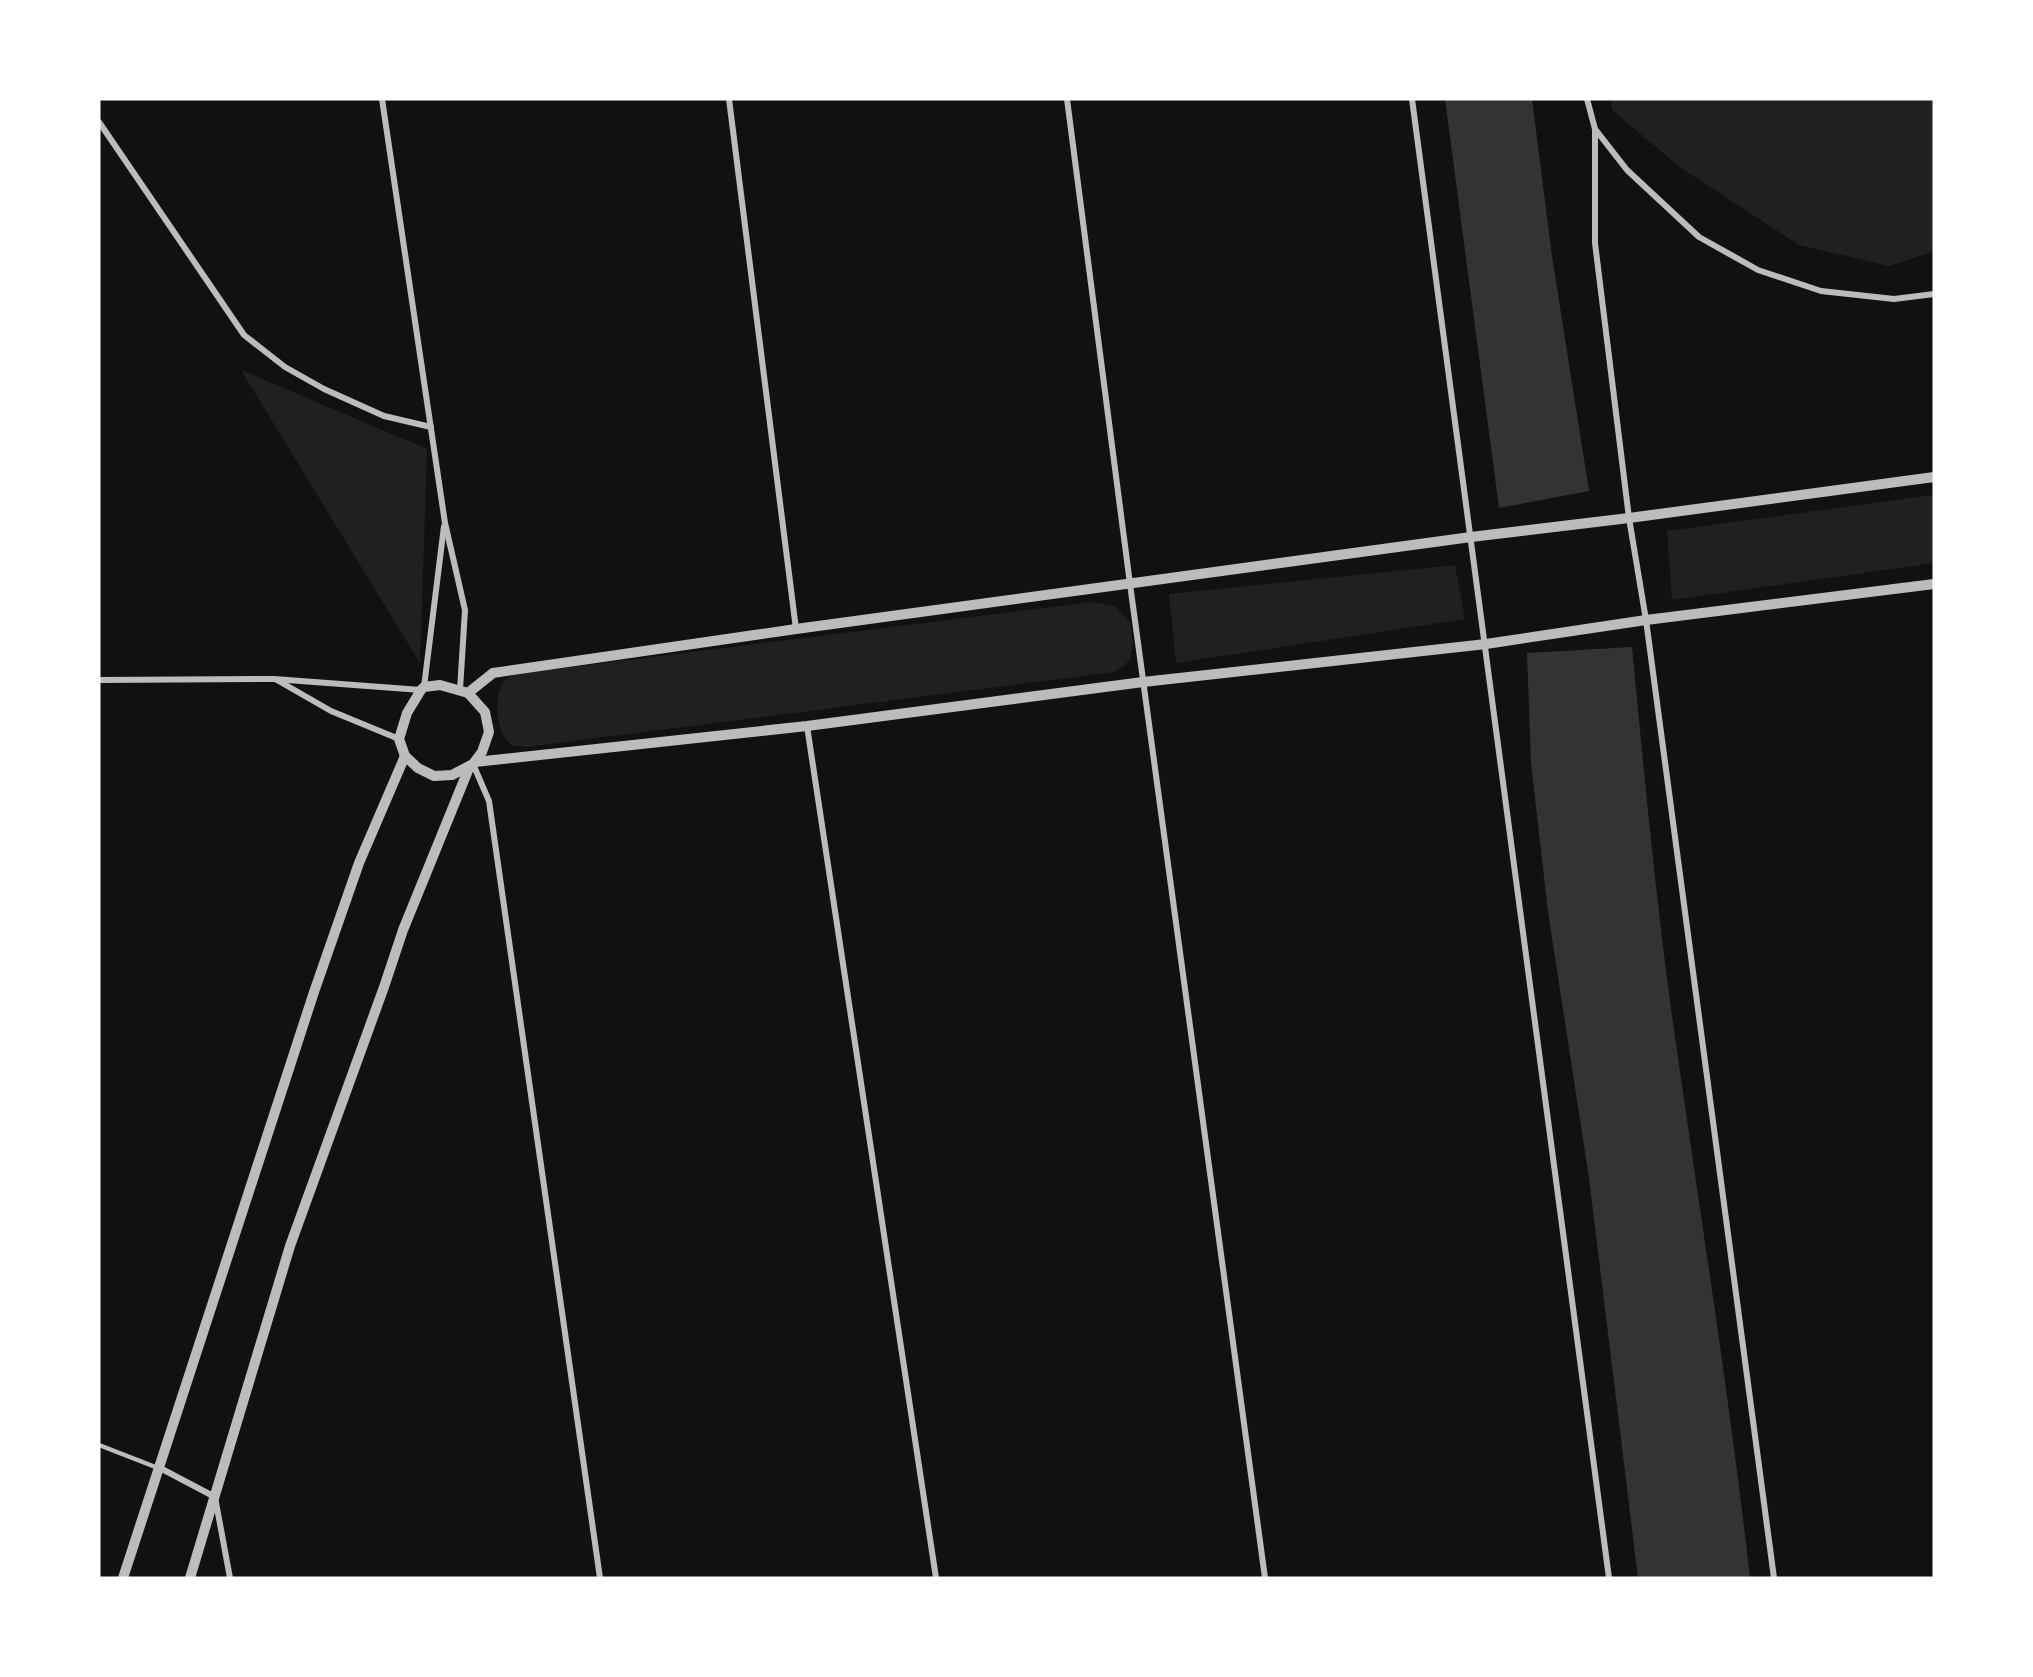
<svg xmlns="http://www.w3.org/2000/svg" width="2033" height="1677" font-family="'PT Sans',sans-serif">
<rect width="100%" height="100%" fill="#111"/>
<g fill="#202020">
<path d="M1611 99H1934V251L1889 266 1799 245 1681 168 1612 110Z"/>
<path d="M241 370 427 449 420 663Z"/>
<path d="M1934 495V563L1672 600 1667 531Z"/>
<path d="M1455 565 1465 619 1176 663 1169 594Z"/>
<path d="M1092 602 1114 606 1130 622 1133 644 1129 661 1115 672 526 747C522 746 515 747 512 745 495 735 492 690 507 678 511 675 520 674 525 673Z"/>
</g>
<g fill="#333">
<path d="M1445 99H1532L1552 256 1589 491 1499 508Z"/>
<path d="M1632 647C1643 763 1654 879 1669 994 1696 1189 1728 1383 1750 1578H1638L1589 1178 1548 912 1531 763 1527 653Z"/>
</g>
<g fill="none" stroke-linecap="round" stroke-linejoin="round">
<path stroke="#bcbcbc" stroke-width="4.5" d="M99 1445 158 1468"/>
<g stroke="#bcbcbc" stroke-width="6">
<path d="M382 99 445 523 465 610 460 690"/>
<path d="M729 99 796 629"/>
<path d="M1067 99 1130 584 1265 1578"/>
<path d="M1412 99 1609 1578"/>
<path d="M1587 99 1595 129V243L1629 518 1646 620 1774 1578"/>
<path d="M99 122 244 335 285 367 324 389 384 416 431 427"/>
<path d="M1595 129 1627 170 1699 237 1758 270 1821 291 1894 299 1934 294"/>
<path d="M99 680 274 679 421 690"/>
<path d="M277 680 331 711 399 739"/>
<path d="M424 687 444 526"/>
<path d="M807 726 936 1578"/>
<path d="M473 764 489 801 600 1578"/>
<path d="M160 1468 215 1497 230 1578"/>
</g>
<g stroke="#bcbcbc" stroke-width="10">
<path d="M440 685 468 693 485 712 489 732 482 752 473 764 452 775 434 776 418 768 405 756 399 739 407 713 421 690 424 687Z"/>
<path d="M468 693 493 673 796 629 1471 537 1629 518 1934 477"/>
<path d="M475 762 807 726 1143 682 1486 644 1646 620 1934 584"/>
<path d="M123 1578 314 992 359 863 405 756"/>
<path d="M190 1578 290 1246 384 987 403 930 469 768"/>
</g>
</g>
<rect width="2033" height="1677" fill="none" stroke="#ffffff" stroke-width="201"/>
</svg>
